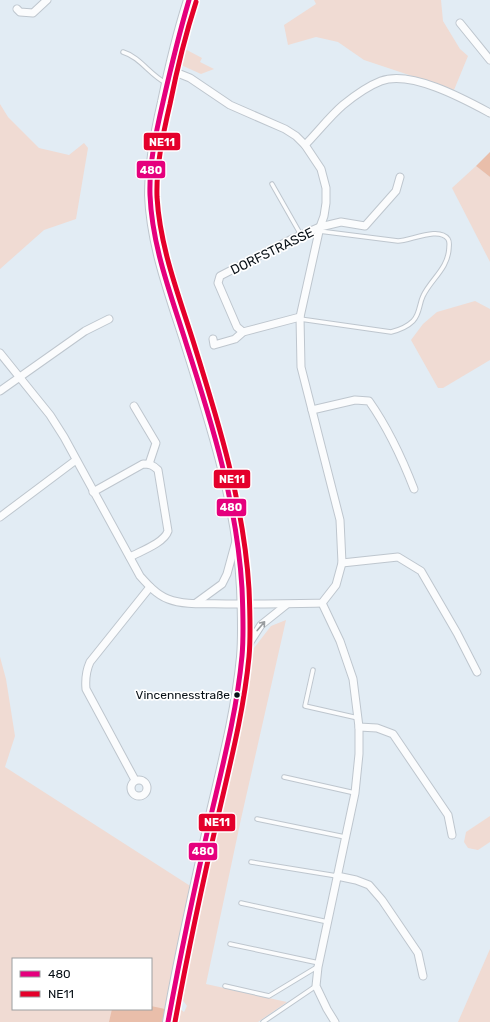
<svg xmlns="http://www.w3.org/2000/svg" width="490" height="1022" font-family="Rubik,sans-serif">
<rect width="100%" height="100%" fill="#e2ecf4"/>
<g fill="#f0dbd3" fill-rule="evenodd">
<path d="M314 0H441L443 21 460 49 468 56 454 90 364 60 338 42 316 37 288 45 284 25 316 4Z"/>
<path d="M185 49 202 58 200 62 214 69 201 74 181 65Z"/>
<path d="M0 104 8 117 39 148 69 155 84 143 88 148 76 219 44 230 0 269Z"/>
<path d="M476 166 490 177V262L452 188Z"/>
<path d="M475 301 490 309V360L443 388H438L411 340 423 324 437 312Z"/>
<path d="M286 620 241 819 206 984 287 1002 258 1022H0V657L6 679 15 736 5 767 195 889 171 1002 184 1012 187 1006 179 995 241 729 254 648 271 626ZM13 959H151V1009H13Z"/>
<path d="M490 816V842L478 850 468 848 464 842 466 832Z"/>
<path d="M490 949V1022H458Z"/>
</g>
<g fill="#e9beaa">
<path d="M490 152V177L476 166Z"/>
<path d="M151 1006 165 1009 162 1022H109L112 1009H151Z"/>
</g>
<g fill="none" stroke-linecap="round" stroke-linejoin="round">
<g stroke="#bec6ce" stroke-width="5.5">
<g id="service">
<path d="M123 52C140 57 150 75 166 83"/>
<path d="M272 184 301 235"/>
<path d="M300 319 391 332C399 330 407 327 413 321 420 314 419 304 423 296 431 279 448 269 449 248 449 245 450 242 448 239 439 226 410 241 398 241L319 231"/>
<path d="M313 670 305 706 358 718"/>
<path d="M284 777 355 793"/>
<path d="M257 819 345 837"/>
<path d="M251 862 337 876"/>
<path d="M241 903 328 922"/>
<path d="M230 944 319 963"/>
<path d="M225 986 269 996 317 967"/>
<path d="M263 1022 316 986"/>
</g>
</g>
<g stroke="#bec6ce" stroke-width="9">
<g id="minor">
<path d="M17 9 20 12 33 13 47 0"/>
<path d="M460 23 490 60"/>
<path d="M305 145C317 133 330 116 343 105 354 96 368 86 381 81 411 70 464 99 490 113"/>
<path d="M243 332 237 327 218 283 220 276 290 240 320 227 341 222 365 226 396 191 400 177"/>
<path d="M213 339 214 345 235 339 243 332 300 317"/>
<path d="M0 353 50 415 64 437 140 576C148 585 157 595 168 599 186 606 208 603 226 604 258 604 290 604 322 603L336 585 342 563 340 520 301 367 300 317 320 227 324 216 326 203V188L321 169 305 145 296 136 285 129 230 105 190 78 170 70"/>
<path d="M0 391 85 331 109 319"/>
<path d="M134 406 156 443 149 464"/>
<path d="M312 410 355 400 369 401C388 428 402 458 414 489"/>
<path d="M93 492 143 464C150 464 153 465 158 470L168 531C164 543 141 551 130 557"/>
<path d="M0 517 76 460"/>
<path d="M342 563 398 557 421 571 457 633 477 672"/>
<path d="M196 603 222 584 227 574 236 541"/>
<path d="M322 603 340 641 353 679 359 727V754L355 793 318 967 316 986 327 1009 335 1022"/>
<path d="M243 653 261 625 286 605"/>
<path d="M359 727 377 728 393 734 448 815 452 835"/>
<circle cx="139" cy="788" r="8"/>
<path d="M135 780 86 689C85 678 86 671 90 662L150 587"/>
<path d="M337 876 356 880 369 885 382 900 418 953 423 976"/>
</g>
</g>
<g stroke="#bec6ce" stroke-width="12">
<path id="secondary" d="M168 1022C180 951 197 881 212 811 224 760 237 709 242 657 244 634 243 611 242 588 238 504 211 423 186 343 171 296 152 246 150 195 150 164 156 132 163 102 170 68 178 34 189 0"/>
</g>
<use href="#service" stroke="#fbfcfd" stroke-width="3.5"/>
<use href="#minor" stroke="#fbfcfd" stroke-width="7"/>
<use href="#secondary" stroke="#fbfcfd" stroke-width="10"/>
<g stroke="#fff" stroke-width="8">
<path id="bus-1" d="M168 1022C181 951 196 881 212 811 224 760 237 709 242 656 244 634 243 611 242 588 237 504 212 423 186 343 171 295 152 246 150 195 149 164 156 132 163 102 171 67 179 34 189 0"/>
</g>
<g stroke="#fff" stroke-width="8">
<path id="bus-2" d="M175 1022C188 951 203 881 219 812 231 760 244 709 249 657 251 635 250 612 249 589 244 505 219 424 194 344 179 296 160 248 157 197 156 166 163 134 170 104 177 69 185 36 196 2"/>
</g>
<use href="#bus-1" stroke="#e5007d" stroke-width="5"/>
<use href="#bus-2" stroke="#e4002b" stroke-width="5"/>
</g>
<defs><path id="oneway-shaft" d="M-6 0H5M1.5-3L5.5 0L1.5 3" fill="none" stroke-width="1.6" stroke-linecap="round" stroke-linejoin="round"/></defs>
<use stroke="#999da0" href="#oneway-shaft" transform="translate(261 626) rotate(-50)"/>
<circle fill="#070f15" stroke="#fff" stroke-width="1.5" cx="237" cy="695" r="3.5"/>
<g text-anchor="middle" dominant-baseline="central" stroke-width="3.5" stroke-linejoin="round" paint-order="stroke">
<g font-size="12" fill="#070f15" stroke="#fff" text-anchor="end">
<text x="230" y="695">Vincennesstraße</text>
</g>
<g font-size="13" fill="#070f15" stroke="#fff">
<text transform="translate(272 251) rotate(-26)">DORFSTRASSE</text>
</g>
</g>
<g stroke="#fff" stroke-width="1.5">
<rect x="143" y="132" width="38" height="19" rx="4" fill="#e4002b"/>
<rect x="136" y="160" width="30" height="19" rx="4" fill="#e5007d"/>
<rect x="213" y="469" width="38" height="20" rx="4" fill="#e4002b"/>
<rect x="216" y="498" width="31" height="19" rx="4" fill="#e5007d"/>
<rect x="198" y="813" width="38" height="19" rx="4" fill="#e4002b"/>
<rect x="188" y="842" width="30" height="19" rx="4" fill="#e5007d"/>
</g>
<g font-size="11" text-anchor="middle" font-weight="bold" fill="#fff">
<text x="162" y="146">NE11</text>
<text x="151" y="174">480</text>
<text x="232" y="483">NE11</text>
<text x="231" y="511">480</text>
<text x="217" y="826">NE11</text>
<text x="203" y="855">480</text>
</g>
<rect x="12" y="958" width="140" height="52" fill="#ffffff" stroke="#9c9fa1"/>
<rect x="20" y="971" width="20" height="6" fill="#e5007d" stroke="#9c9fa1"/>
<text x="48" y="978" font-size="12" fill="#070f15">480</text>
<rect x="20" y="991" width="20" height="6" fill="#e4002b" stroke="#9c9fa1"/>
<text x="48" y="998" font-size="12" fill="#070f15">NE11</text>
</svg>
